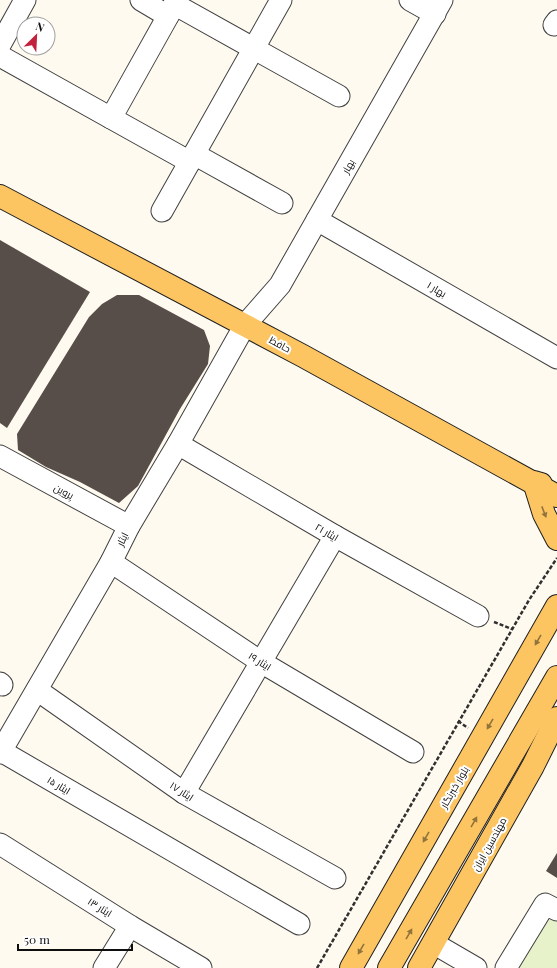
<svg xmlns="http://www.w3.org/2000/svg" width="557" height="968" font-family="'Playfair Display',Cairo,serif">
<rect width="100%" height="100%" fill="#fffaef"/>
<path fill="#e8f2ca" d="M545 904 557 910V968H506Z"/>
<g fill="#574e4a">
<path d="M0 240 90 292 7 428 0 423Z"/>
<path d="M117 295H139L204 330 210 346 208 364 180 409 138 486 119 503 80 482 46 467 18 450 17 434 89 317 102 304Z"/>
<path d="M557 853V878L546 871Z"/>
</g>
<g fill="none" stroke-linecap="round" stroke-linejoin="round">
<g stroke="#414141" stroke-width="23">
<g id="minor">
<path d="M141 0 168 16"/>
<path d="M177 0 111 118 190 162"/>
<path d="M410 0 435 14"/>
<path d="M174 4 339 96"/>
<path d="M554 25 557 21"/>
<path d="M0 45 25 0"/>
<path d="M0 56 111 118"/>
<path d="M194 154 282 203"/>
<path d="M162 211 281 0"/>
<path d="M317 220 557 358"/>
<path d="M178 444 335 536 478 616"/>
<path d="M0 456 129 526"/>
<path d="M111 562 261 662 413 752"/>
<path d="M0 683 2 685"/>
<path d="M37 690 184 793 335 878"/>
<path d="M1 751 299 924"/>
<path d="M0 753 111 562 129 526 178 444 245 325 280 285 442 0"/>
<path d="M184 793 335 536"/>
<path d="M0 844 130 926 201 968"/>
<path d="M433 943 476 968"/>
<path d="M104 968 130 926"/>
<path d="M506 968 545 904 557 910"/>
</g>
</g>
<g stroke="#1f1f1f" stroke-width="24">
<g id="major">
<path d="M0 196 303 356 557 496"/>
<path d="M541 484 534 482 544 514 557 539"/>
<path d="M351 968 557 606"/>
<path d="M389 968 557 677"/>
<path d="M419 968 533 766 557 718"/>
</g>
</g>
<g stroke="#303030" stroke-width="2.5" stroke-dasharray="4 2" stroke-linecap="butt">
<path d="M494 622 512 629"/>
<path d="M458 721 468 728"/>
<path d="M317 968 529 600 557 558"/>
</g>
<use href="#minor" stroke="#fff" stroke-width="21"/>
<use href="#major" stroke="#fcc562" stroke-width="22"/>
</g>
<defs><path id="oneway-solid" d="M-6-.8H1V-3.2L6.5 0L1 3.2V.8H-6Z"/></defs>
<g fill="#91733c">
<use href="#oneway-solid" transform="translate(544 512) rotate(69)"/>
<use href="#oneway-solid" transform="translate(538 640) rotate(120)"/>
<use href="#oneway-solid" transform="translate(490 724) rotate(120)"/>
<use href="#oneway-solid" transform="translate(474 822) rotate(-60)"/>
<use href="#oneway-solid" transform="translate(426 837) rotate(120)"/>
<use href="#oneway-solid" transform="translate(409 934) rotate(-60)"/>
<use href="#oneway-solid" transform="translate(361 949) rotate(120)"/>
</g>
<g text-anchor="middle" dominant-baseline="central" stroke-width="4" stroke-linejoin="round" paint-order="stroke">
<g font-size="10" fill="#0e0e0e" stroke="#fff">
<text transform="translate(348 166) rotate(-60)">بهار</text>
<text transform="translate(437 289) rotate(30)">بهار ۱</text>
<text transform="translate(280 344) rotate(28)">حافظ</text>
<text transform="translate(64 491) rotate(28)">پروین</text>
<text transform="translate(327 532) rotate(30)">ایثار ۲۱</text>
<text transform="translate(122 539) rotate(-64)">ایثار</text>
<text transform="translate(260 661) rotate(32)">ایثار ۱۹</text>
<text transform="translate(59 785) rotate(31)">ایثار ۱۵</text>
<text transform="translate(454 787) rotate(-60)">بلوار خبرنگار</text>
<text transform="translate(182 791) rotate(33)">ایثار ۱۷</text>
<text transform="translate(489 844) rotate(-61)">مهندسین ایران</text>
<text transform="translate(100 907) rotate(32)">ایثار ۱۳</text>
</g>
</g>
<g transform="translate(36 36) rotate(24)"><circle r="19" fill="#ffffff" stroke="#9f9f9f"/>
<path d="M0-3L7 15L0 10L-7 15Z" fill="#c3223c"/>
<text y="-6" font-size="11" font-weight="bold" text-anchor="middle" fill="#0e0e0e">N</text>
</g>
<path d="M18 944v6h114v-6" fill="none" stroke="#0e0e0e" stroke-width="2"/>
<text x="24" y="944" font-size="12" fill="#0e0e0e" stroke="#ffffff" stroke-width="3" paint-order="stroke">50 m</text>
</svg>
